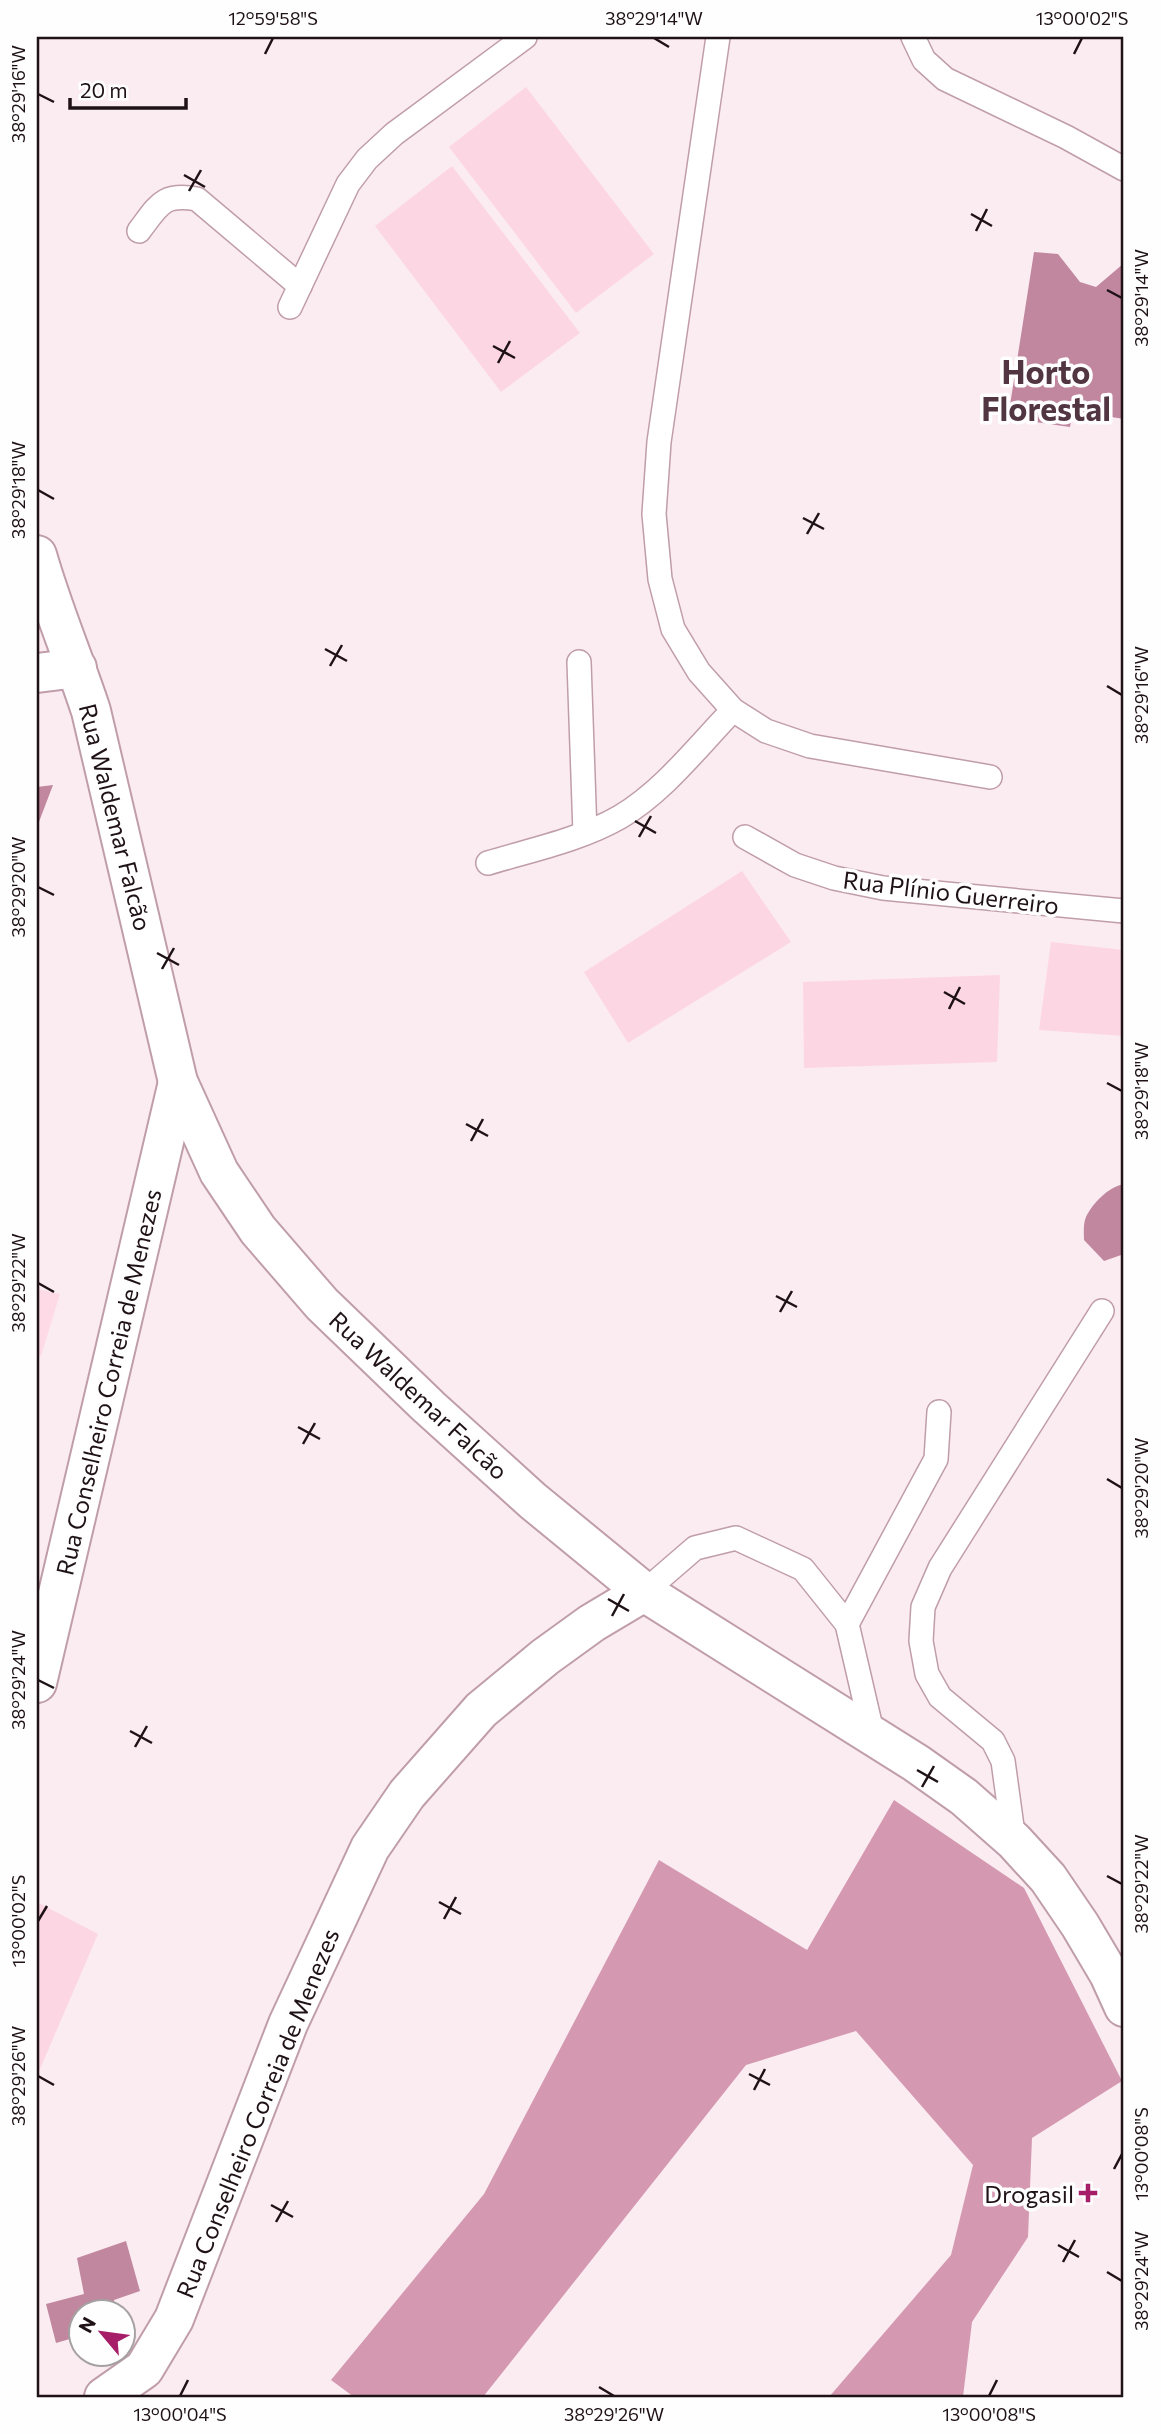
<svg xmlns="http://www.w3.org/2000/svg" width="1161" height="2434" font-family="Commissioner,sans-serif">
<rect width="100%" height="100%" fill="#fbecf2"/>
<path fill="#fedae7" d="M37 1289 60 1294 41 1356 37 1355Z"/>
<g fill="#fdd6e4">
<path d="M526 87 654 254 576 313 449 147Z"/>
<path d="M452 166 580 333 501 392 375 226Z"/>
<path d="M742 871 791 942 628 1043 584 972Z"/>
<path d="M1051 942 1124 950V1036L1039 1030Z"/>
<path d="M1000 975 997 1062 804 1068 803 982Z"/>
<path d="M37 1902 98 1934 37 2076Z"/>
</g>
<path fill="#d499b0" d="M894 1800 1024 1888 1122 2081 1032 2138 1028 2237 972 2322 963 2397H829L951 2255 973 2165 856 2031 746 2065 483 2397H354L331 2380 484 2194 659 1860 807 1950Z"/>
<g fill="#c1879e">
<path d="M1034 252 1058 254 1080 282 1096 287 1123 264 1124 266V419L1073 411 1070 427 1008 418Z"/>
<path d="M53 785 37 827V787Z"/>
<path d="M1124 1184V1254L1104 1261 1084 1240C1084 1233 1083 1224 1086 1217 1093 1203 1108 1187 1124 1184Z"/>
<path d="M126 2241 140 2291 114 2300 116 2311 80 2312V2336L56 2343 46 2304 84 2294 77 2258Z"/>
</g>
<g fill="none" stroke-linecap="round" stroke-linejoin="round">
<g stroke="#c09daa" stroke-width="26">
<g id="service">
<path d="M718 37 659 442 654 514 660 579 673 629 699 672 733 710 766 731 810 746 990 777"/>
<path d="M913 37 924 60 945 79 1066 137 1124 169"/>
<path d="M139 231C159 205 162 193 197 199L300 286"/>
<path d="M290 307 348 184 367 159 394 134 525 37"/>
<path d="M579 662 585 833"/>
<path d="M745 837 795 865 834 878 883 888 1124 911"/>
<path d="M488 863C531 850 580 840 620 817 664 791 698 746 733 710"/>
<path d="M644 1592 695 1548 736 1538 803 1569 847 1624 873 1736"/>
<path d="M847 1624 936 1459 939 1412"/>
<path d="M1014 1841 1003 1761 993 1741 940 1697 927 1674 921 1641 923 1607 940 1568 1102 1311"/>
</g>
</g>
<g stroke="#c09daa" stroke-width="42">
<g id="minor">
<path d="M37 1683 178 1082"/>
<path d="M104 2397 144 2369 174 2319 288 2024 370 1848 407 1794 481 1710 545 1657 592 1623 644 1592"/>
</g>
</g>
<g stroke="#c09daa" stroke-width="42">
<g id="tertiary">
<path d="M37 555C52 608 74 659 91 711L178 1082 219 1172 258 1230 322 1304 429 1407 533 1501 644 1592 916 1763 964 1797 1014 1841 1048 1878 1080 1925 1109 1974 1124 2007"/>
<path d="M37 673 77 668"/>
</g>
</g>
<use href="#service" stroke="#fff" stroke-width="23"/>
<use href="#minor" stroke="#fff" stroke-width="38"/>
<use href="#tertiary" stroke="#fff" stroke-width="38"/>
</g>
<path fill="none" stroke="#1f1217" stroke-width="2.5" d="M654 38 669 47M265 54 273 38M1074 54 1082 38M38 94 54 102M184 175 205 187M189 191 201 170M971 214 992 226M976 231 987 209M1107 290 1122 298M493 346 515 358M498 363 510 341M38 490 54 499M803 518 824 529M807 534 819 513M325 649 347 661M330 666 342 645M1107 686 1122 695M635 821 656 833M639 837 651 816M38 887 54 895M157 953 179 965M162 969 174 948M944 992 965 1004M949 1009 960 987M1107 1083 1122 1091M466 1124 488 1136M471 1141 483 1119M38 1283 54 1292M776 1296 797 1307M780 1312 792 1291M298 1427 320 1439M303 1444 315 1423M1107 1479 1122 1488M608 1599 629 1611M612 1616 624 1594M38 1680 54 1688M130 1731 152 1743M135 1747 147 1726M917 1770 938 1782M922 1787 934 1766M1107 1876 1122 1884M439 1902 461 1914M444 1919 456 1897M38 1921 47 1906M749 2074 770 2085M38 2076 54 2085M754 2090 765 2069M1114 2169 1122 2154M271 2205 293 2217M276 2222 288 2201M1058 2245 1079 2257M1063 2262 1075 2240M1107 2272 1122 2281M599 2387 614 2396M180 2396 188 2380M989 2396 997 2380"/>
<path fill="#a61e67" stroke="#fefefe" stroke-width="2.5" d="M1084.5 2182.5h7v7h7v7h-7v7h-7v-7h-7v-7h7z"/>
<g text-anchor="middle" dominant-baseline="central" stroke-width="7" stroke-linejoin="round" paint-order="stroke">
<g font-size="24" fill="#1f1217" stroke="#fefefe">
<text transform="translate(116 817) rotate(76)">Rua Waldemar Falcão</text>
<text transform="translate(951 892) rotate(7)">Rua Plínio Guerreiro</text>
<text transform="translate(108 1382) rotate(-77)">Rua Conselheiro Correia de Menezes</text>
<text transform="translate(419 1395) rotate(43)">Rua Waldemar Falcão</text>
<text transform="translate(257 2113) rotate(-68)">Rua Conselheiro Correia de Menezes</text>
</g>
<g font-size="24" fill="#1f1217" stroke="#fefefe" text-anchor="end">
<text x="1074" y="2193">Drogasil</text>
</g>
<g font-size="32" font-weight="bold" fill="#513540" stroke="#fefefe">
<text x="1046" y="371">Horto<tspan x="1046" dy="37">Florestal</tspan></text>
</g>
</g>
<rect width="1161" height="2434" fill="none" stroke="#fefefe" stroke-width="77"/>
<g transform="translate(102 2333) rotate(299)"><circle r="33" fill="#fefefe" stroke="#a5a0a2" stroke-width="2"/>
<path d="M0-5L12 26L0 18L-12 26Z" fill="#a61e67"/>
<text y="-10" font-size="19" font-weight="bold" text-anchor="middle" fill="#1f1217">N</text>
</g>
<path d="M70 98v10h116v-10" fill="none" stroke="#1f1217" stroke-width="3.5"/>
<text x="80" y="98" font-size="21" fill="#1f1217" stroke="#fefefe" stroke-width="5" paint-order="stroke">20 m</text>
<rect x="38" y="38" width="1084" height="2358" fill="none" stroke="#1f1217" stroke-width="2.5"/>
<g font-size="18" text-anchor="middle" fill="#1f1217">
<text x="273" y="25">12°59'58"S</text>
<text x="654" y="25">38°29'14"W</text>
<text x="1082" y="25">13°00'02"S</text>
<text transform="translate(19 94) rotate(-90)" y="6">38°29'16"W</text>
<text transform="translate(1142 298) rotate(-90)" y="6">38°29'14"W</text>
<text transform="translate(19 490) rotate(-90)" y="6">38°29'18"W</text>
<text transform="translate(1142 695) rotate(-90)" y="6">38°29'16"W</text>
<text transform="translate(19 887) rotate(-90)" y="6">38°29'20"W</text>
<text transform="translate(1142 1091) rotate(-90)" y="6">38°29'18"W</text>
<text transform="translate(19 1283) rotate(-90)" y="6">38°29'22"W</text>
<text transform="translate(1142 1488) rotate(-90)" y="6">38°29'20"W</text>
<text transform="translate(19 1680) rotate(-90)" y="6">38°29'24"W</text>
<text transform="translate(1142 1884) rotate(-90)" y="6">38°29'22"W</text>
<text transform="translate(19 1921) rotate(-90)" y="6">13°00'02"S</text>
<text transform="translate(19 2076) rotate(-90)" y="6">38°29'26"W</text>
<text transform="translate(1142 2154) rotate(-90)" y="6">13°00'08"S</text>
<text transform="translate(1142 2281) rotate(-90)" y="6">38°29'24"W</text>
<text x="180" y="2421">13°00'04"S</text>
<text x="614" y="2421">38°29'26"W</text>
<text x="989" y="2421">13°00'08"S</text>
</g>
</svg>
